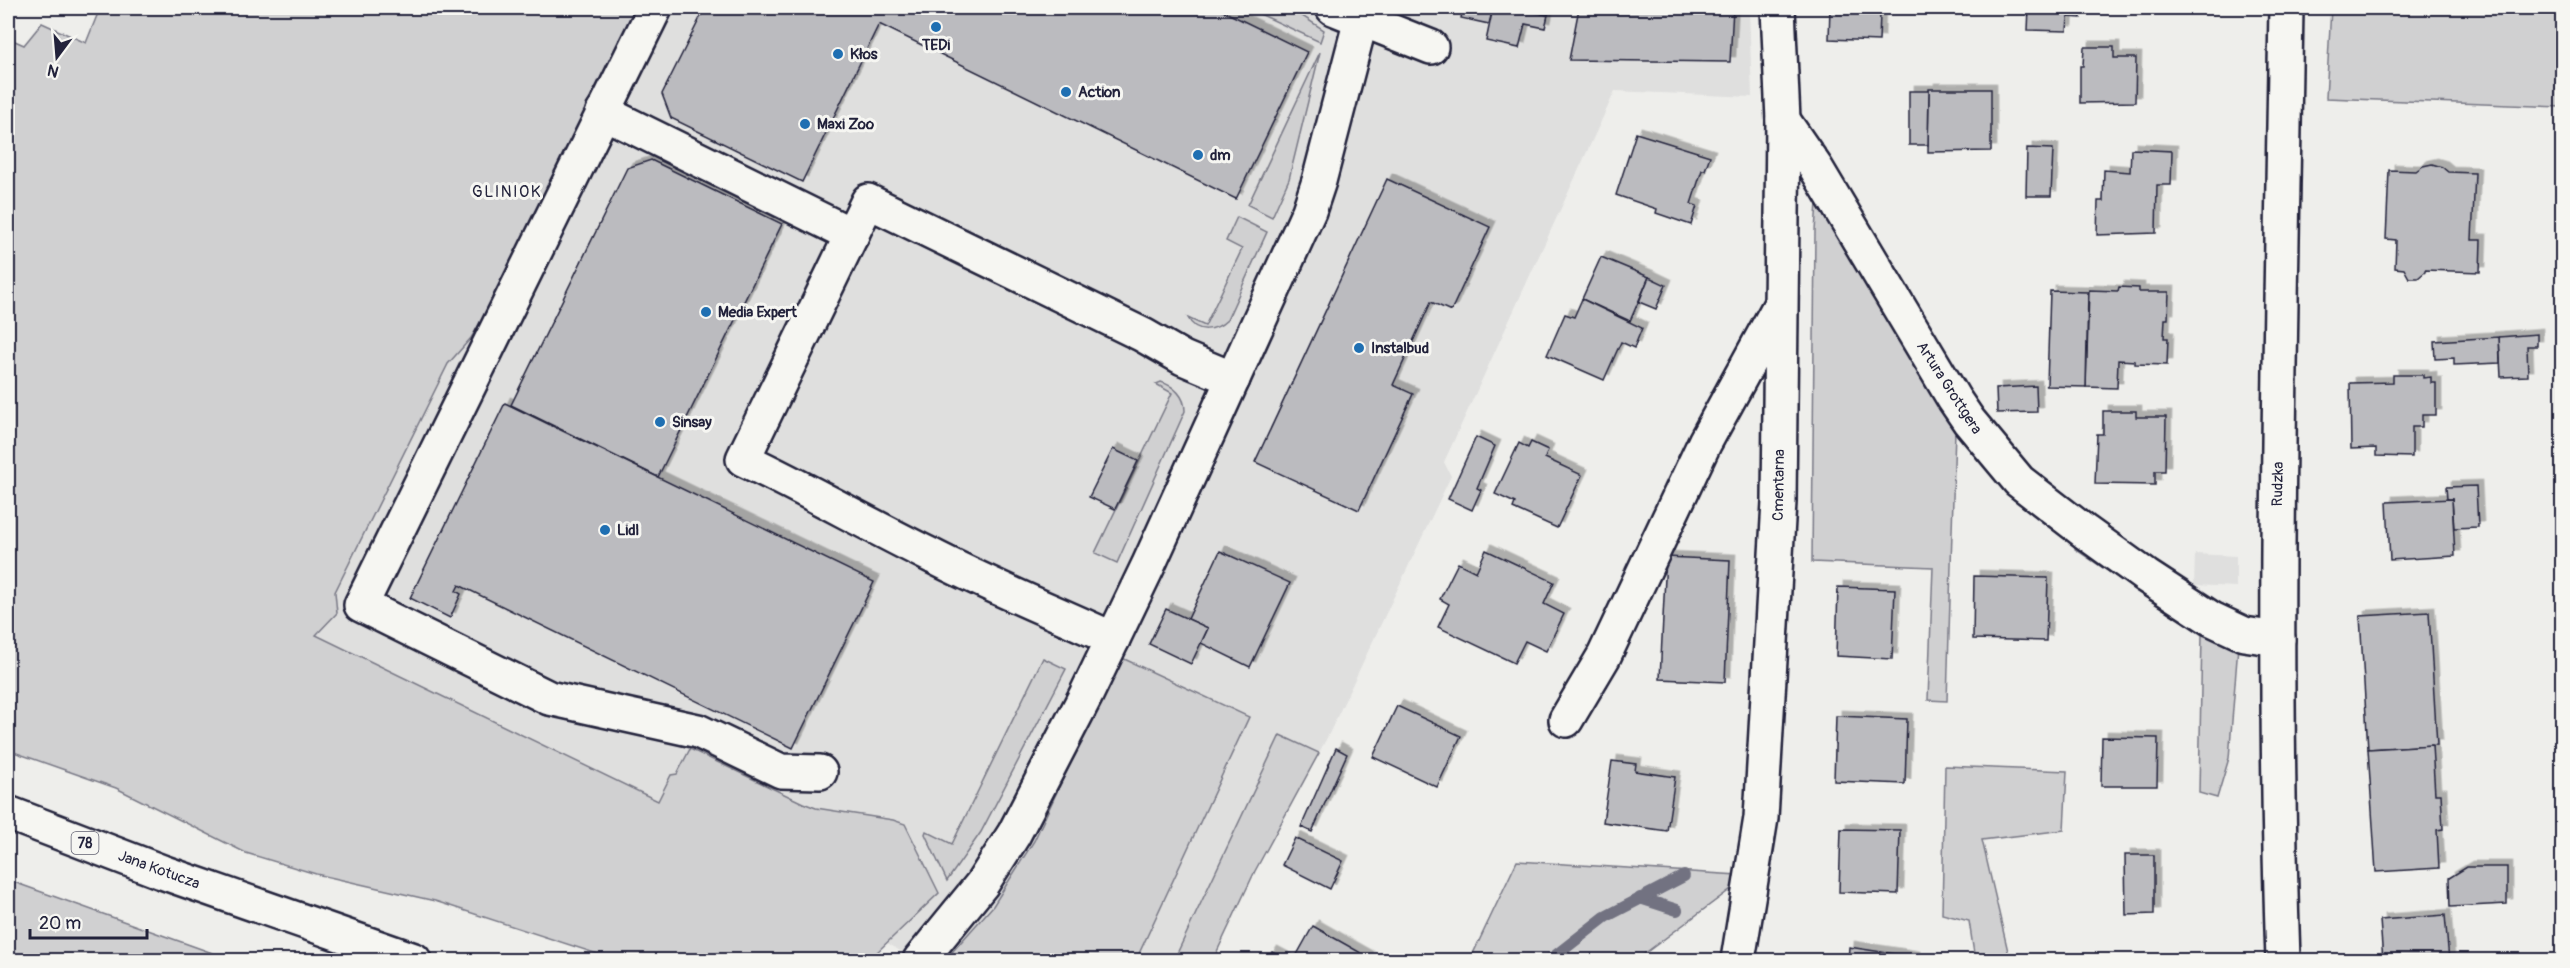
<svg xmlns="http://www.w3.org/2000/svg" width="2570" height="968" font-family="Pangolin,sans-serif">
<defs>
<filter id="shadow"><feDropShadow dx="5.5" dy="-5.5" stdDeviation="0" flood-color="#0004"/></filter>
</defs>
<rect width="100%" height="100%" fill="#eeeeeb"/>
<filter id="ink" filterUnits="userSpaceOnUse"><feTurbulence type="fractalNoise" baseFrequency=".0167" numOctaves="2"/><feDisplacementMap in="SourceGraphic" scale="12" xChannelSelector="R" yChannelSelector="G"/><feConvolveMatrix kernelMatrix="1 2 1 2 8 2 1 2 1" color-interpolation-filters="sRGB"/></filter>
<g filter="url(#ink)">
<g fill="#dfdfde">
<path d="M635 8H1749L1752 97 1615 91 1444 462 1451 476 1329 734 1255 871 1213 960H915L779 877 671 775 659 801 316 635 337 613 335 593 448 364 487 312Z"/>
<path d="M2195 554 2236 556V587L2194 585Z"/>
</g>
<g fill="#d0d0d1" stroke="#797986" stroke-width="1.5">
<path d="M100 8H635L487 312 471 338 448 364 335 592 337 613 316 635 658 801 671 775 677 774 690 749 803 803 816 808 893 820 905 824 939 893 873 956 867 960H616L435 901 316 874 246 853 116 788 8 750V38L24 45 42 23 86 43Z"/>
<path d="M1247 8H1290L1324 30 1320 42Z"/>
<path d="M2331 8H2562V107L2326 98Z"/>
<path d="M1320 52 1289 179 1272 217 1248 205Z"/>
<path d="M1818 188 2024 498V507L1955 430 1947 701 1928 700 1933 567 1812 562 1815 231Z"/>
<path d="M1237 217 1267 232 1227 320C1216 331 1196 334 1188 318L1205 326 1242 249 1226 241Z"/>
<path d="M1161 382C1174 386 1185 396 1185 411L1117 563 1095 553 1172 393 1156 384Z"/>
<path d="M2077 540 2238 646 2229 758 2217 798 2199 793 2202 635 2075 549Z"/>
<path d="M1120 657 1249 717 1136 960H945L993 906 1034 841Z"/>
<path d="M1043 658 1066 669 981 832 947 881 925 834 926 831 952 844Z"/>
<path d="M1280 735 1319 753 1255 871 1213 960H1174Z"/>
<path d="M1945 766 2067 771 2064 830 1982 840 2010 960H1975L1969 921 1942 914Z"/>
<path d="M1517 861 1738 875 1735 886 1636 960H1470Z"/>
<path d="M8 880 232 960H8Z"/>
</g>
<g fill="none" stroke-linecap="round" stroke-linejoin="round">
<g stroke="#727281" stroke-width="12">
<path d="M1640 898 1677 910"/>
<path d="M1550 960 1605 917 1684 876"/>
</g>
</g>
<g fill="#bbbbbf" stroke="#22223b" stroke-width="1.5" filter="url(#shadow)">
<path d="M705 8H1217L1307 52 1236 199 879 24 802 182 671 118 662 94Z"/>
<path d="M1463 8H1493L1489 24 1461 18Z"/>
<path d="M1493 8H1515L1548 15 1545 28 1525 24 1519 48 1486 41Z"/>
<path d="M1515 8H1550L1548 15Z"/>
<path d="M1579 8H1733L1730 62 1569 60Z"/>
<path d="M1830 8H1886V14H1880L1879 41 1829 39Z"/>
<path d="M2029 8H2081V18L2068 17 2067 31 2028 30Z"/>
<path d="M2084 47H2114V58H2136L2135 102 2080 103V66H2083Z"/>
<path d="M1929 89H1991V151L1928 152Z"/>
<path d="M1909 91H1929L1928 145H1909Z"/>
<path d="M1636 133 1710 156 1705 170H1702L1691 204 1697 206 1691 225 1656 213 1657 209 1616 195Z"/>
<path d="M2027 148 2053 149 2051 196H2026Z"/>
<path d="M2131 149 2172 151 2171 185H2157L2156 233 2097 235 2098 201H2103L2104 170 2130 172Z"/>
<path d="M651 160 782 224 658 477 511 405 627 168Z"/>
<path d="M2432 164 2442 167 2448 172 2475 173 2472 240H2481L2480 272 2425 270V272L2418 278H2409L2404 269 2395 268 2396 240 2386 239 2389 170 2416 171 2423 166Z"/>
<path d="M1387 179 1490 227 1451 311 1431 302 1393 385 1413 394 1359 510 1255 462Z"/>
<path d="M1601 257 1649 277 1630 321 1582 299Z"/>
<path d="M1649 277 1666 285 1656 309 1639 302Z"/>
<path d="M2119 287 2139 288V292H2169L2168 319H2165L2164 338H2168L2167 365 2135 364V361L2118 360 2117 388 2086 387 2089 290 2118 291Z"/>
<path d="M2050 291 2088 292 2086 387 2045 386 2047 385Z"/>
<path d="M1582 299 1642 328 1634 348 1621 342 1604 380 1547 355 1565 314 1574 317Z"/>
<path d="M2537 334V346H2527L2528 376 2501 377 2499 337Z"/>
<path d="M2499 337 2500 363 2454 365V358L2435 359 2434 341Z"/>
<path d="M2393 375H2423V378L2431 377V383H2436V415H2422V427H2412V457L2376 456V448L2351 449 2350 383 2393 382Z"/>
<path d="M2036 386 2037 412 1997 413 1996 388Z"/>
<path d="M505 403 874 582 793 748 459 585 456 591 461 594 450 618 410 598Z"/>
<path d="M2103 411H2136V417H2166L2165 471H2155V485L2095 484 2097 434H2103Z"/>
<path d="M1476 437 1495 446 1477 488 1481 490 1472 510 1448 499Z"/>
<path d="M1531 442 1548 450 1545 458 1582 475 1557 528 1513 508 1515 503 1495 494 1519 443 1528 448Z"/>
<path d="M1113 449 1138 461 1115 509 1089 497Z"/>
<path d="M2476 486 2478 527 2454 528 2452 499H2447L2446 487Z"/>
<path d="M2452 499 2455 556 2390 560 2387 502Z"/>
<path d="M1486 550 1554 582 1544 604 1564 614 1546 651 1525 641 1514 663 1438 627 1449 604 1440 599 1458 563 1476 572Z"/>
<path d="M1220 551 1290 583 1250 667 1201 643 1208 628 1188 619Z"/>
<path d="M1666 557 1730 560 1725 682 1660 679Z"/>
<path d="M1974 576 2048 578 2046 641 1973 639Z"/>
<path d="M1838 587 1895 589 1892 659 1836 656Z"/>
<path d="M1166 609 1208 628 1191 664 1149 644Z"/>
<path d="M2429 612 2437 745 2368 749 2360 616Z"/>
<path d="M1397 706 1461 736 1437 787 1373 757Z"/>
<path d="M1836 716 1907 719 1905 784 1834 781Z"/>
<path d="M2102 737 2158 738 2157 786H2101Z"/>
<path d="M2432 745 2435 794H2441L2443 829 2437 830 2439 868 2376 872 2368 749Z"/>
<path d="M1336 748 1347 754 1312 832 1301 827Z"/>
<path d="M1612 761 1636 764 1635 771 1675 777 1667 831 1603 822Z"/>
<path d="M1841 829 1900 830 1898 894 1839 892Z"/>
<path d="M1295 838 1343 861 1330 889 1282 865Z"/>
<path d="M2125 855H2154V914L2126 915Z"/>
<path d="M2467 867H2507V904L2450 907 2449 878Z"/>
<path d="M2445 915 2449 960H2383L2380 920Z"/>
<path d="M1313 926 1368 957 1366 960H1294Z"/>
<path d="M1849 947 1914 957V960H1848Z"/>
<path d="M1272 952 1287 960H1267Z"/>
</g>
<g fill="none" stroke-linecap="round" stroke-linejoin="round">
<g stroke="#22223b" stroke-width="38">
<g id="minor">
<path d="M655 8 361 605 549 698 698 731 781 771 820 772"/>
<path d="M1333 8 1431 47"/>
<path d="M603 112 852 235"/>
<path d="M1783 120 1816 168 1954 399 1969 421 2019 481 2085 532 2146 576 2212 619 2244 634 2278 639"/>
<path d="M1113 639C1052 611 990 586 930 555 867 524 806 489 743 459L868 201 1143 335 1183 358 1233 379"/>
<path d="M1566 720 1604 656 1705 442 1779 307"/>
<path d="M920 960 982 884 1014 834 1086 695 1148 566 1309 211 1319 181 1364 8"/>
<path d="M1738 960 1761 818 1779 502 1783 120 1778 8"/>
<path d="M2283 960C2272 643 2281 325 2286 8"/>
</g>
</g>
<g stroke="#22223b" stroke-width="38">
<path id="major" d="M8 813 162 872 414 960"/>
</g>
<use href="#minor" stroke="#f6f6f2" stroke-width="33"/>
<use href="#major" stroke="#f6f6f2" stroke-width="33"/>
</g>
</g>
<g fill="#1f6fb2" stroke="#f6f6f2" stroke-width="2">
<circle cx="936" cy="27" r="6"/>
<circle cx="838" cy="54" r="6"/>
<circle cx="1066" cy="92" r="6"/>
<circle cx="805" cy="124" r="6"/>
<circle cx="1198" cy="155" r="6"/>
<circle cx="706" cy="312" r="6"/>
<circle cx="1359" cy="348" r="6"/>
<circle cx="660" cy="422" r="6"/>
<circle cx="605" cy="530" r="6"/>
</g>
<g text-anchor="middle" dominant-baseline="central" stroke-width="6" stroke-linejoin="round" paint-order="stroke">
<rect fill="#f6f6f2" stroke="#626272" stroke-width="1.5" x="71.5" y="832" width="27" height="22" rx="4.5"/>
<g font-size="14" font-weight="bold" fill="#22223b">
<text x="85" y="843">78</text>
</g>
<g font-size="15" font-weight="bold" fill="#22223b" stroke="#f6f6f2" text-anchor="start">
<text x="936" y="45" text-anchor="middle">TEDi</text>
<text x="850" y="54">Kłos</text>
<text x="1078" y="92">Action</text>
<text x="817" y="124">Maxi Zoo</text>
<text x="1210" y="155">dm</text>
<text x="718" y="312">Media Expert</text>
<text x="1371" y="348">Instalbud</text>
<text x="672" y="422">Sinsay</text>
<text x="617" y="530">Lidl</text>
</g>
<g font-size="15" fill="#22223b" stroke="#f6f6f2">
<text transform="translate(1949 388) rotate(57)">Artura Grottgera</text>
<text transform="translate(2278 484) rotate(-89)">Rudzka</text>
<text transform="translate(1779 485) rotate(-89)">Cmentarna</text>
<text transform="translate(159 870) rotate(20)">Jana Kotucza</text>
</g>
<g font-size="16" letter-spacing="1.5" fill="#22223b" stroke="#f6f6f2">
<text x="507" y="192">GLINIOK</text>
</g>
</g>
<rect width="2570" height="968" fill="none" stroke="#f6f6f2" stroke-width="30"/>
<rect x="15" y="15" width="2540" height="938" fill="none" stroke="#22223b" stroke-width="2" filter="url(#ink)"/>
<g transform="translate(57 57) rotate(196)" stroke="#f6f6f2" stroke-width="4.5" paint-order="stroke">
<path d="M0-4.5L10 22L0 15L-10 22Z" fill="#22223b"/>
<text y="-9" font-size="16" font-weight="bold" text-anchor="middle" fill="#22223b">N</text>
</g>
<path d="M30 929v9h117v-9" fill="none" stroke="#22223b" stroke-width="3"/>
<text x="39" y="929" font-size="18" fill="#22223b" stroke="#f6f6f2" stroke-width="4.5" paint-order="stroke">20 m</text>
</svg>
